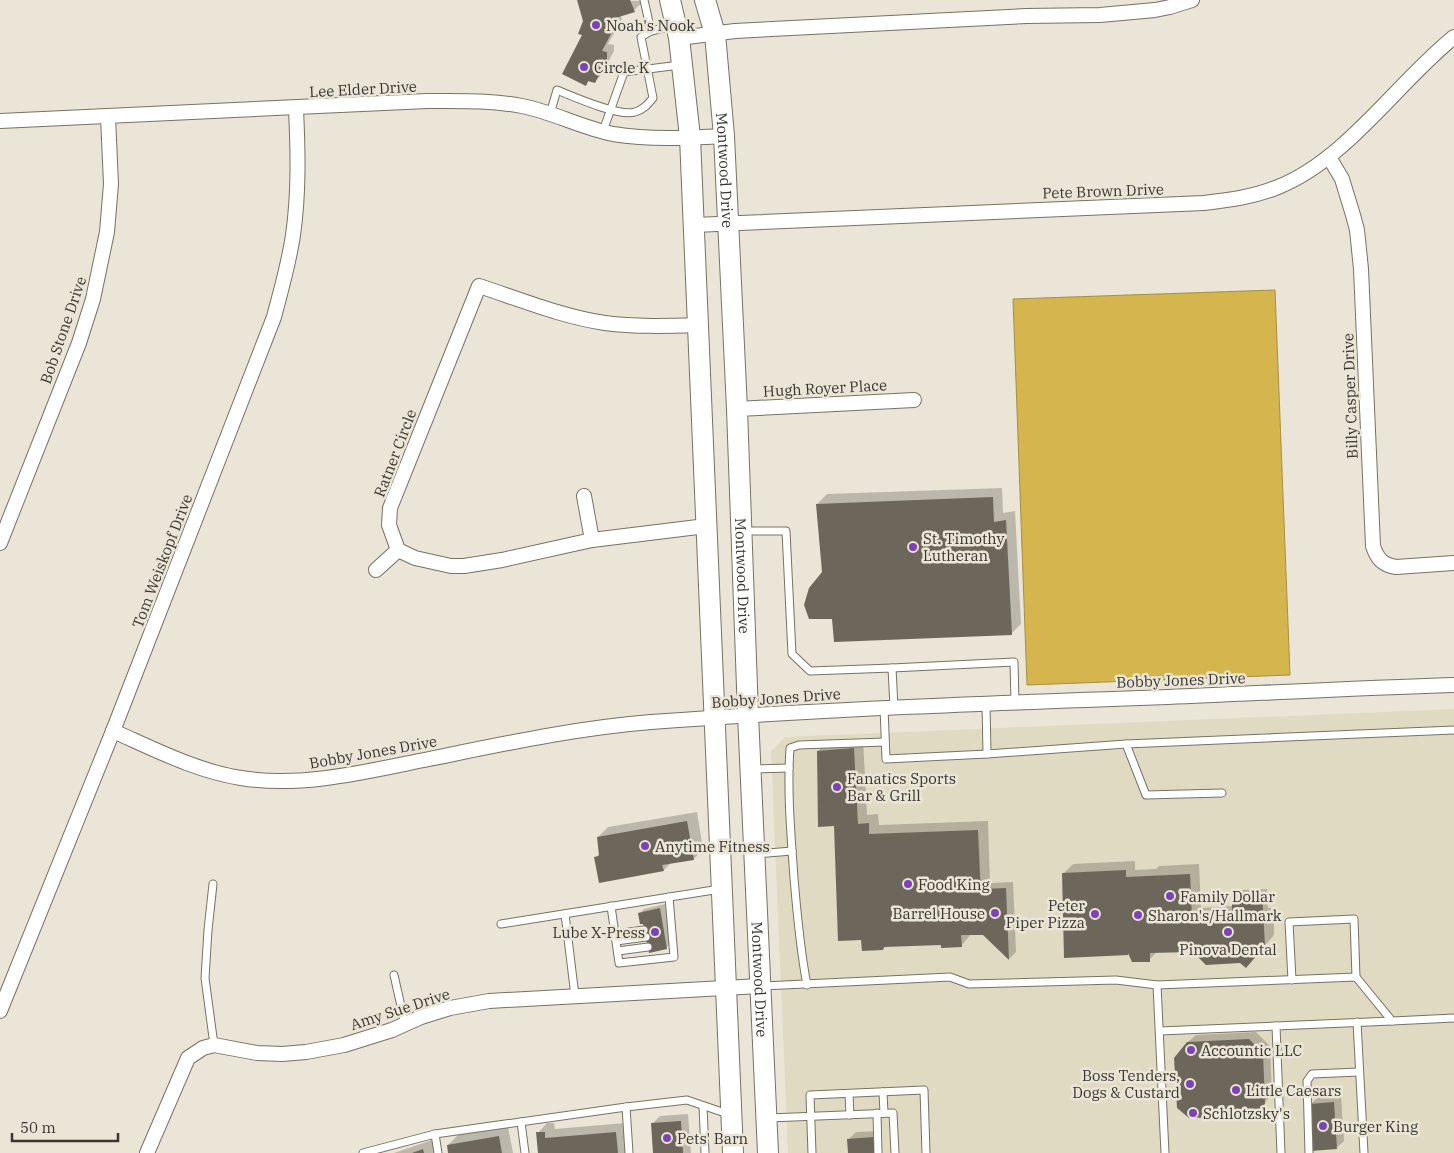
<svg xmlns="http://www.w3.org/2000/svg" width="1454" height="1153" font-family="'IBM Plex Serif',serif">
<rect width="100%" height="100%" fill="#eae5d6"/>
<path fill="#e1dac3" d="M1454 709V1153H788L771 751 785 737Z"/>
<path fill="#d5b54e" stroke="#a68f45" d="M1275 290 1290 675 1027 685 1013 299Z"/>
<g fill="#0003">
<path d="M578 0 644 1 634 10 620 15 622 19 608 44 614 45V51L601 75 594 82 590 80 586 84 584 21Z"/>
<path d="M1002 488 1003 513 1015 511 1021 624 1011 634 833 618 823 573 817 504 827 494Z"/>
<path d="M863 739 867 815 878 814 879 825 988 821 990 883 1013 882 1016 952 1009 959 984 935V932L971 934 962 945 942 943 886 946 883 949 835 824 818 751 828 741Z"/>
<path d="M697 812 703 849 694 859 672 862 664 870 596 857 600 853 598 837 608 827Z"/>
<path d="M1135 861V870L1156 869 1159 866 1199 864 1201 908 1233 906V895L1237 890 1267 889 1268 908H1274V935L1256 956 1240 961 1194 951 1157 952 1149 960 1130 951 1128 954 1063 874 1073 864Z"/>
<path d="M665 904 671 943 666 948 644 923 639 914 644 909Z"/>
<path d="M1256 1032 1270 1046 1272 1095 1252 1115 1188 1042 1196 1035Z"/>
<path d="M1341 1096 1344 1141 1336 1148 1311 1104 1318 1097Z"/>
<path d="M688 1114 691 1153H654L653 1123 660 1116Z"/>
<path d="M547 1123H554L555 1129 625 1123 628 1153H539L538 1133Z"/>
<path d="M508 1127 513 1153H450L448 1145 458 1135Z"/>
<path d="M881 1131 882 1153H849V1139L856 1132Z"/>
<path d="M432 1140 437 1153H394Z"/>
</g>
<g fill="#6c675a">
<path d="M577 0H630L635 12 609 20 613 30 602 51 607 52V60L595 83 588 81 586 86 562 74 582 35 578 34 583 21Z"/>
<path d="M993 497 994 522 1006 520 1012 635 834 642 832 619H809L804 605 809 588 822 572 816 504Z"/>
<path d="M854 748 858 824 869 823V834L978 830 981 897 982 889 1006 888 1009 960 983 935H961L962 947 941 948V945L884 947 883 950 862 951 861 940 838 941 834 826 818 827 817 751Z"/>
<path d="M687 821 694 860 662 865 664 871 599 883 594 857 599 856 597 837Z"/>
<path d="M1126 870V877L1190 874 1192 917 1232 915V894L1262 893 1265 946 1246 968 1240 963 1206 965 1193 952 1150 953V962H1132L1128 953V955L1064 958 1062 873Z"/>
<path d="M660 908 667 949 649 953 643 924H640L638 913Z"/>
<path d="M1249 1039 1263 1053 1265 1104 1253 1116 1189 1118 1177 1108 1174 1058 1187 1042Z"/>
<path d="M1334 1102 1337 1149 1311 1151 1309 1104Z"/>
<path d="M681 1121 683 1153H653L651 1123Z"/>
<path d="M536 1132H545V1138L616 1132 618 1153H538Z"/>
<path d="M499 1136 502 1153H448L447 1145Z"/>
<path d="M874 1137 875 1153H848L847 1139Z"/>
<path d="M423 1149 424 1153H412Z"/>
</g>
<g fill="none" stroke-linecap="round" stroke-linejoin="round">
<g stroke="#767265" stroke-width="9">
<g id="lane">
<path d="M644 0 651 31"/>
<path d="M550 114 557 90C574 97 619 117 635 112 643 110 648 104 653 98L641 37 651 31 673 26"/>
<path d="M603 131 624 72 680 65"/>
<path d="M742 531H786L792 654 810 671 892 668 894 707"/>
<path d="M892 668 1014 662 1015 702"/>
<path d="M986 703 987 754"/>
<path d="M884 707 886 759 987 754 1126 744"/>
<path d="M751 769 789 768"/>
<path d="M1222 793 1146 795 1126 744 1454 730"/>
<path d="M755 854 792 851"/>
<path d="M213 884 208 930 205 978 214 1045"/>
<path d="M611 906 619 963 674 957 669 897"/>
<path d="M565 914 575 996"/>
<path d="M501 924 720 889"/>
<path d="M615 934 644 930"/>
<path d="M616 941 646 937"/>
<path d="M618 951 648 947"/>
<path d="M394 975 405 1024"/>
<path d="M1292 980 1289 922 1354 919 1356 977"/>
<path d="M807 985C800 949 797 914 794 878 791 835 787 791 790 748L799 745 885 742"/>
<path d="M1157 985 1165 1153"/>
<path d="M763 986 950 977 969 984 1116 980 1157 985 1356 977 1392 1021 1454 1018"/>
<path d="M1357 1022 1364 1153"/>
<path d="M1160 1031 1276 1026"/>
<path d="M883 1092 884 1113"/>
<path d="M849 1094 850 1115"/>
<path d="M703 1106 705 1153"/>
<path d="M626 1107 629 1153"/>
<path d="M877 1113 878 1153"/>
<path d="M769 1118 893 1113 895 1153"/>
<path d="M521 1122 525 1153"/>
<path d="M435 1134 438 1153"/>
<path d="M363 1153 435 1134 626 1107 687 1100 728 1114"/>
<path d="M812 1153 810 1095 924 1090 926 1153"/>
<path d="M1281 1153 1276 1026 1392 1021"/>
<path d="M1309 1153 1307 1081 1312 1074 1359 1072"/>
</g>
</g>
<g stroke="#767265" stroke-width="16">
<g id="street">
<path d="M679 38 735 31 1026 16 1100 15 1155 10 1170 7 1192 0"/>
<path d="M0 121 427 101C459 101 490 100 522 106 553 112 582 128 613 134 650 140 687 138 724 136"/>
<path d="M1329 157 1342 179 1353 215 1357 230 1361 269 1373 546C1377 558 1382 565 1396 567L1454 563"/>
<path d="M694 225 1204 203C1229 200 1254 197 1278 187 1346 160 1397 83 1454 37"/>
<path d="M698 325C667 326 635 327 605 323 563 317 519 299 479 286L390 508 389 525 398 550 415 558 451 566H464L502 560 592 540 706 526"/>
<path d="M737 409 914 400"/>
<path d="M584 496 592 540"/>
<path d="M0 543 79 343 93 299 107 232 111 184 108 117"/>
<path d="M376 570 398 550"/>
<path d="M113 731C154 749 196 771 241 778 303 788 368 771 429 759 503 744 576 728 651 722 823 709 995 703 1168 697 1263 693 1359 688 1454 685"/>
<path d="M0 1011 113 731 274 317C281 290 289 263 293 235 299 193 298 151 296 109"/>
<path d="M147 1153 188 1058 203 1048 214 1045 257 1053 282 1054 306 1052 344 1045 392 1030 421 1017 450 1008 489 1001 760 986"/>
</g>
</g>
<g stroke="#767265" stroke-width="22">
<g id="secondary">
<path d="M670 0 679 38 690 137 733 1153"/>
<path id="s1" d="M705 0 715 34 724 136 737 409 748 715 768 1153"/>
</g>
</g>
<use href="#lane" stroke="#fff" stroke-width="7"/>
<use href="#street" stroke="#fff" stroke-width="14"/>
<use href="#secondary" stroke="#fff" stroke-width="20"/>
</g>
<g fill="#7b43b9" stroke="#eae5d6" stroke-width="2">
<circle cx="596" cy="25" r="5"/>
<circle cx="584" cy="67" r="5"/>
<circle cx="913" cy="547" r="5"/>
<circle cx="837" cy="787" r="5"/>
<circle cx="645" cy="846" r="5"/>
<circle cx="908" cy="884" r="5"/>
<circle cx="1170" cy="896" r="5"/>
<circle cx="995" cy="913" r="5"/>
<circle cx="1095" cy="914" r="5"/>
<circle cx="1138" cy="915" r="5"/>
<circle cx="655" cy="932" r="5"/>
<circle cx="1228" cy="932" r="5"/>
<circle cx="1191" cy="1050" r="5"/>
<circle cx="1190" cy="1084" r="5"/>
<circle cx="1236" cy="1090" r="5"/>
<circle cx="1193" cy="1113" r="5"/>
<circle cx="1323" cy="1126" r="5"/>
<circle cx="667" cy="1138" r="5"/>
</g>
<g text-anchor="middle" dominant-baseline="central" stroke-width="5" stroke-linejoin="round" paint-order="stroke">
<g font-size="15" fill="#383630" stroke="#eae5d6" text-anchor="start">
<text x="606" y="25">Noah's Nook</text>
<text x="594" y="67">Circle K</text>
<text x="923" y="538">St. Timothy<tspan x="923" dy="17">Lutheran</tspan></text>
<text x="847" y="778">Fanatics Sports<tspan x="847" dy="17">Bar &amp; Grill</tspan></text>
<text x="655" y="846">Anytime Fitness</text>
<text x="918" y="884">Food King</text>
<text x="1180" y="896">Family Dollar</text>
<text x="1085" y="905" text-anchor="end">Peter<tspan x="1085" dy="17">Piper Pizza</tspan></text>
<text x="985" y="913" text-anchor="end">Barrel House</text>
<text x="1148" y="915">Sharon's/Hallmark</text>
<text x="645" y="932" text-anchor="end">Lube X-Press</text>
<text x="1228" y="949" text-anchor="middle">Pinova Dental</text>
<text x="1201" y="1050">Accountic LLC</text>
<text x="1180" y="1075" text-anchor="end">Boss Tenders,<tspan x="1180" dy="17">Dogs &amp; Custard</tspan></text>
<text x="1246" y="1090">Little Caesars</text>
<text x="1203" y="1113">Schlotzsky's</text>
<text x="1333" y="1126">Burger King</text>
<text x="677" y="1138">Pets' Barn</text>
</g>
<g font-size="15" fill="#383630" stroke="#eae5d6">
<text transform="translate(363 89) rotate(-3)">Lee Elder Drive</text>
<text stroke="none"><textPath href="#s1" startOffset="172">Montwood Drive</textPath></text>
<text transform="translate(1103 191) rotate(-2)">Pete Brown Drive</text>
<text transform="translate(63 330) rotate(-71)">Bob Stone Drive</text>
<text transform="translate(825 388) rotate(-3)">Hugh Royer Place</text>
<text transform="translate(1350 396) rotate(-92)">Billy Casper Drive</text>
<text transform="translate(395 453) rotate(-69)">Ratner Circle</text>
<text transform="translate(162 561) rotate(-69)">Tom Weiskopf Drive</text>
<text stroke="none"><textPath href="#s1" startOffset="578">Montwood Drive</textPath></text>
<text transform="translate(1181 680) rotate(-2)">Bobby Jones Drive</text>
<text transform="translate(776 698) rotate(-4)">Bobby Jones Drive</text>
<text transform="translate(373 752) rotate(-10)">Bobby Jones Drive</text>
<text stroke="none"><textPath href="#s1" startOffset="982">Montwood Drive</textPath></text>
<text transform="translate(400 1009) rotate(-18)">Amy Sue Drive</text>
</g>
</g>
<path d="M12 1133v8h106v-8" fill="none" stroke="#383630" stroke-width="2.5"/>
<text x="20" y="1133" font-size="15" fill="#383630" stroke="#eae5d6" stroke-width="4" paint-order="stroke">50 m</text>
</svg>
